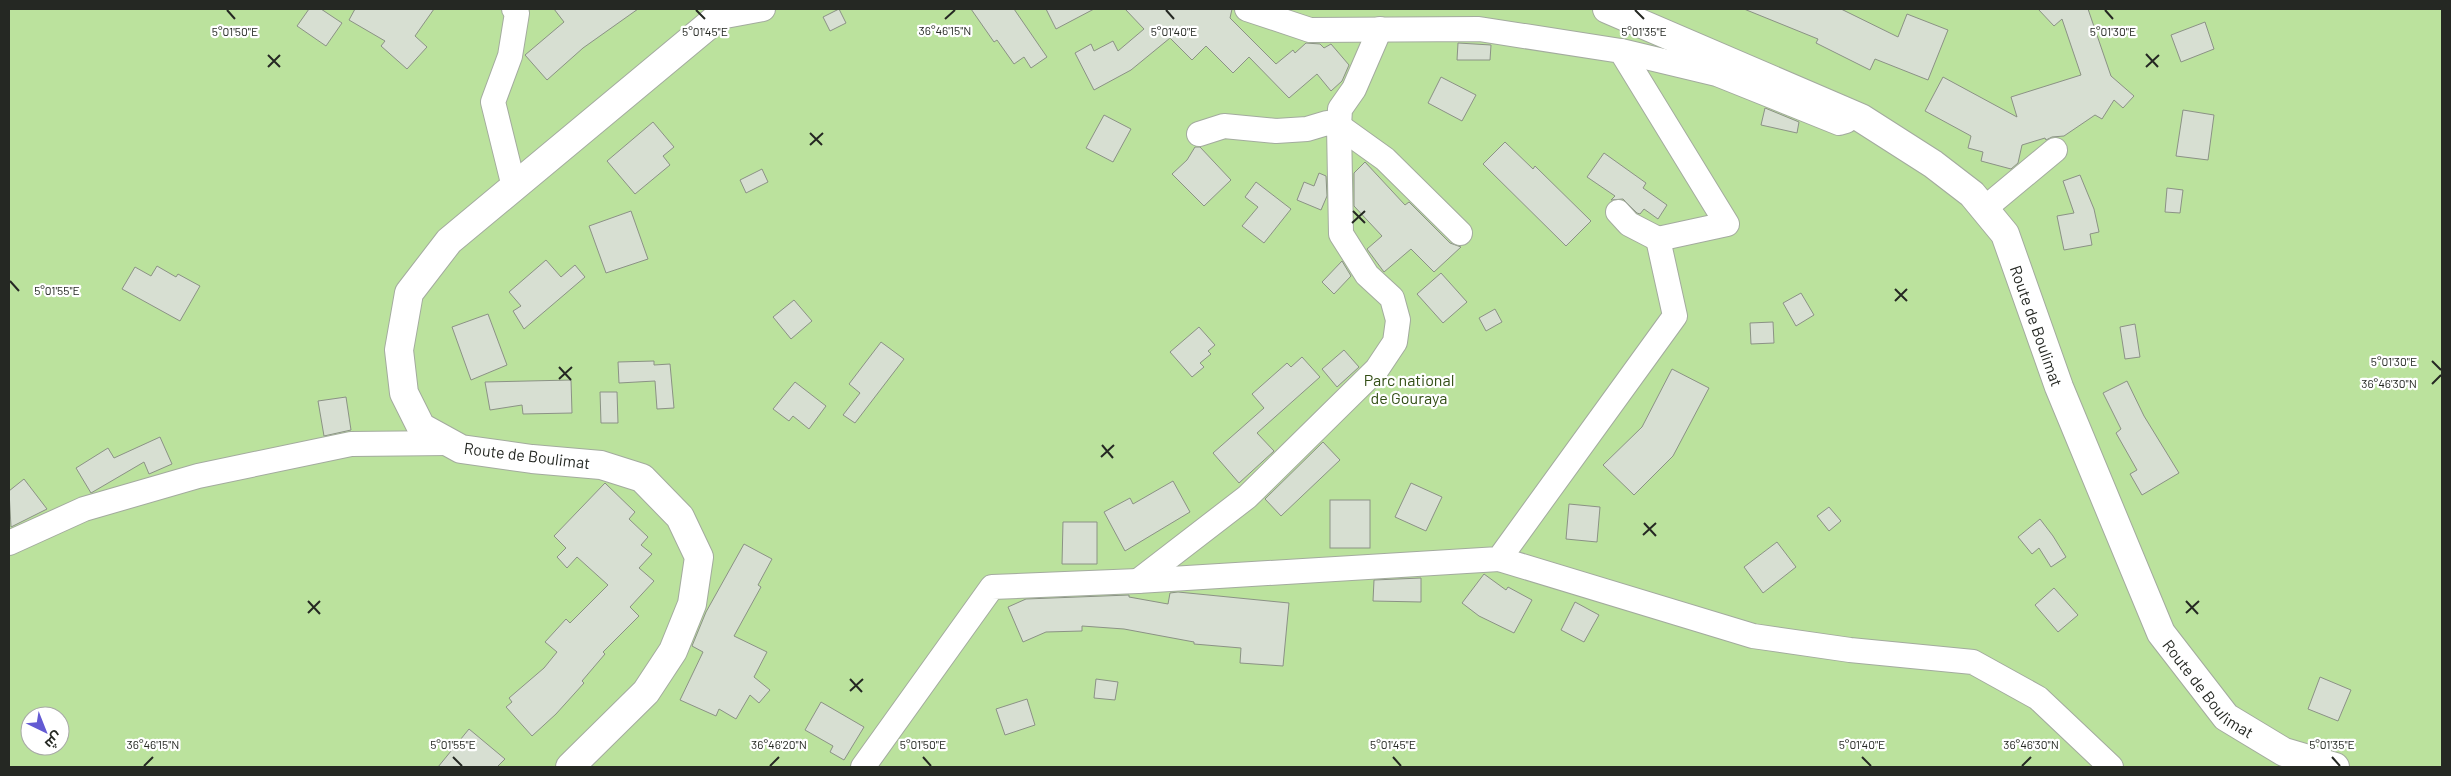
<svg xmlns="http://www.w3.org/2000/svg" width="2451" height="776" font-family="Barlow,Cairo,sans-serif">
<rect width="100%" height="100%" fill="#f4fcee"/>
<path fill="#bbe29d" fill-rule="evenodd" d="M9 9H2442V767H9ZM30 716H60V746H30Z"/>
<g fill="#d7dfd2" stroke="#8b9285">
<path d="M309 9H321L342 23 326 46 297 26Z"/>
<path d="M355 9H434L415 36 427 47 407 69 381 46 385 41 349 20Z"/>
<path d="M554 9H638L583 48 547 80 525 55 564 22Z"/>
<path d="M839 9 846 23 830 31 823 17Z"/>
<path d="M971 9H1014L1047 57 1031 68 1024 57 1014 64 997 40 994 42Z"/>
<path d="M1046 9H1094L1056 29Z"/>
<path d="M1125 9H1232L1230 18 1276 64 1293 50 1295 53 1306 43 1320 44 1324 48 1331 44 1349 65 1342 81 1331 91 1317 74 1289 98 1249 57 1233 73 1206 46 1192 60 1170 38 1131 70 1094 90 1075 53 1091 44 1094 51 1113 41 1118 51 1144 29Z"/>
<path d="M1744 9H1841L1898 37 1907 14 1948 30 1928 80 1875 59 1870 70 1816 43 1818 39Z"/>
<path d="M2038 9H2088L2111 76 2134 96 2123 108 2114 100 2102 119 2095 115 2064 136 2052 137 2046 140 2045 138 2022 145 2018 163 2011 169 1981 161 1983 152 1968 148 1971 136 1925 111 1943 77 2017 117 2011 97 2081 75 2062 19 2054 26Z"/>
<path d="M2205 22 2214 49 2181 62 2171 35Z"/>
<path d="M1458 43 1491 45 1490 60H1457Z"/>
<path d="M1441 77 1476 95 1462 121 1428 103Z"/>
<path d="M1765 108 1799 122 1797 133 1761 125Z"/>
<path d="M2183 110 2214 115 2208 160 2176 156Z"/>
<path d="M1104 115 1131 129 1113 162 1086 148Z"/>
<path d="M653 122 674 147 663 156 670 165 635 194 607 161Z"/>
<path d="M1505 142 1533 169 1535 166 1591 221 1566 246 1483 164Z"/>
<path d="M1195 147H1200L1231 180 1204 206 1172 174 1187 160Z"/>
<path d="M1604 153 1646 183 1643 188 1667 205 1658 219 1644 209 1640 214 1637 213 1623 199 1611 200 1615 196 1587 177Z"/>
<path d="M1365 162 1405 205 1409 202 1450 243 1461 247 1434 272 1411 249 1384 272 1367 249 1382 236 1354 206V173Z"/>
<path d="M762 169 768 182 746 193 740 180Z"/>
<path d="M1319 173 1326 176 1327 196 1321 210 1297 200 1304 182 1314 186Z"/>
<path d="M2080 175 2094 209 2099 232 2090 234 2092 245 2064 250 2057 216 2074 213 2063 181Z"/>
<path d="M1256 182 1291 209 1264 243 1242 226 1258 207 1245 197Z"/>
<path d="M2167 188 2183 190 2180 213 2165 212Z"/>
<path d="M631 211 648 259 606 273 589 226Z"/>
<path d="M546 260 561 277 575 265 585 277 524 329 513 311 521 306 509 292Z"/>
<path d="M1342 261 1351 276 1334 294 1322 282Z"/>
<path d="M157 266 176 277 178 274 200 286 180 321 122 289 135 267 151 276Z"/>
<path d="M1441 273 1467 302 1443 323 1417 294Z"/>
<path d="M1801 293 1814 315 1796 326 1783 303Z"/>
<path d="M794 300 812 321 791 339 773 317Z"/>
<path d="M1495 309 1502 322 1486 331 1479 318Z"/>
<path d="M488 314 507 365 471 380 452 327Z"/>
<path d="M1773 322 1774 343 1751 344 1750 323Z"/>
<path d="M2135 324 2140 357 2125 359 2120 327Z"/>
<path d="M1199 327 1215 345 1208 351 1211 354 1200 363 1204 367 1192 377 1170 352Z"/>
<path d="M881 342 904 359 855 423 843 415 860 393 849 384Z"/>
<path d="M1344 350 1359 367 1337 387 1322 369Z"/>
<path d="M1302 357 1320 377 1257 433 1274 451 1239 483 1213 453 1264 408 1252 394 1287 363 1291 367Z"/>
<path d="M654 361V365L670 364 674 408 657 409 655 381 619 383 618 362Z"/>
<path d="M1672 369 1709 388 1673 456 1634 495 1603 465 1642 427Z"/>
<path d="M571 380 572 413 523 414 522 405 490 410 485 382Z"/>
<path d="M2127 381 2144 416 2179 473 2142 495 2130 474 2137 470 2116 433 2121 429 2103 393Z"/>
<path d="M795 382 826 406 809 429 793 416 789 421 773 409Z"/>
<path d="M600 392H617L618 423H601Z"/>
<path d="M346 397 351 430 324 436 318 401Z"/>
<path d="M160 437 172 464 149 474 144 462 91 493 76 468 108 448 114 458Z"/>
<path d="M1323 442 1340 460 1281 516 1265 499Z"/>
<path d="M24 479 47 509 11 527 9 491Z"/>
<path d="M1173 481 1190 512 1125 551 1104 512 1130 498 1133 504Z"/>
<path d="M605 483 635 512 629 519 648 537 641 545 652 554 639 568 654 581 630 607 639 616 603 652 605 654 582 681 584 683 556 714 532 736 506 707 512 702 509 698 544 668 557 652 545 642 566 619 570 623 608 585 577 557 567 568 557 557 566 548 554 536Z"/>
<path d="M1411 483 1442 497 1426 531 1395 517Z"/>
<rect x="1330" y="500" width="40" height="48"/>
<path d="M1569 504 1600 507 1597 542 1566 539Z"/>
<path d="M1829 507 1841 521 1829 531 1817 516Z"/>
<path d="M2040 519 2053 536 2066 557 2051 567 2039 548 2032 554 2018 537Z"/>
<path d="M1063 522H1097V564H1062Z"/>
<path d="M1777 542 1796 567 1763 593 1744 567Z"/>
<path d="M744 544 772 559 758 585 761 587 734 636 767 652 754 677 770 690 759 703 750 695 736 719 719 709 716 716 680 700 703 652 692 646 706 612Z"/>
<path d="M1484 574 1506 590 1508 587 1532 600 1514 633 1479 616 1462 603Z"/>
<path d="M1421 578V602L1373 601 1374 580Z"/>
<path d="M2054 588 2078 615 2058 632 2035 605Z"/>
<path d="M1178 592 1289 603 1283 666 1240 663 1241 648 1194 644V642L1124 629 1082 626V631L1046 632 1023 642 1008 607 1026 599 1129 595V597L1168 604 1170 593Z"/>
<path d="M1575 602 1599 615 1584 642 1561 630Z"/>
<path d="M2320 677 2351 690 2338 721 2308 709Z"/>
<path d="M1096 679 1118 682 1115 700 1094 698Z"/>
<path d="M1027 699 1035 725 1005 735 996 709Z"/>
<path d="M821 702 864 727 844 760 830 752 833 746 805 730Z"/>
<path d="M469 729 505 759 497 767H438Z"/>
</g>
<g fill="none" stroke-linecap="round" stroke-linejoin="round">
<g stroke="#a3ab9e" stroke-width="26">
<g id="minor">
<path d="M720 17 763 9"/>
<path d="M1621 51 1717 74 1839 123 1846 121"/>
<path d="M1199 134 1224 126 1276 131 1307 129 1327 123 1339 126 1385 159 1460 233"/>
<path d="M514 187 493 102 510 56 517 13 514 9"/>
<path d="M1984 209 2055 150"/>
<path d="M1618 212 1629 224 1658 239"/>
<path d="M9 543 84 509 198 476 351 444 449 443"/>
<path d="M1499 559 1753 636 1850 650 1973 662 2038 698 2111 767"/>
<path d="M1138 581 1247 497 1377 369 1395 342 1398 320 1392 298 1367 275 1341 234 1339 126 1340 109 1354 89 1380 29"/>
<path d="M863 767 992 587 1138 581 1499 559 1675 316 1658 239 1727 224 1621 51 1479 29 1310 30 1247 9"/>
</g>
</g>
<g stroke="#a3ab9e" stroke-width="30">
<g id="major">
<path id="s1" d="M1607 9 1861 118 1933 164 1972 194 2005 234 2059 387 2161 633 2226 717 2284 752 2335 767"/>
<path d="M570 767 646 692 673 651 692 604 699 557 680 517 642 478 601 465 532 459 461 449 421 427 404 393 399 350 409 293 449 241 728 9"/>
</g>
</g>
<use href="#minor" stroke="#fff" stroke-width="24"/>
<use href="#major" stroke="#fff" stroke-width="28"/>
</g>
<path fill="none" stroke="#252823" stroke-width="2" d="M227 10 235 19M696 10 705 19M1166 10 1174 19M1635 10 1644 19M2105 10 2113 19M945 19 955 10M2146 54 2158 67M268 55 280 67M268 67 280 55M2146 67 2159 55M810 133 822 145M810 145 823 133M1353 211 1365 223M1352 223 1365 211M10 281 19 291M1895 289 1907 301M1895 301 1907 289M2432 361 2441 370M559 367 571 380M559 379 572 367M2432 384 2441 375M1102 445 1113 458M1101 457 1114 445M1644 523 1656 536M1643 535 1656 523M308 601 320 614M2186 601 2198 614M308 613 320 601M2186 613 2199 601M850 679 862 692M850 691 863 679M453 757 462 766M923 757 931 766M1393 757 1401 766M1862 757 1871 766M2332 757 2340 766M144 766 153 757M770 766 779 757M2022 766 2031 757"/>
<g text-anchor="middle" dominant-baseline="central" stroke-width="4.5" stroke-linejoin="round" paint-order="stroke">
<g font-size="16" fill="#252823" stroke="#fff">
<text stroke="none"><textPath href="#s1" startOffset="560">Route de Boulimat</textPath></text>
<text transform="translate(527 455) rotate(7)">Route de Boulimat</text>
<text stroke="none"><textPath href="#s1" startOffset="965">Route de Boulimat</textPath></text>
</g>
<g font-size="16" fill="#314d14" stroke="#fff">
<text x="1409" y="379">Parc national<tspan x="1409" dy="18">de Gouraya</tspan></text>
</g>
</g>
<g font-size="12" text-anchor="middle" fill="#252823" stroke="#fff" stroke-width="4.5" stroke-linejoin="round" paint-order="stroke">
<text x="945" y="35">36°46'15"N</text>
<text x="235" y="36">5°01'50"E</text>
<text x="705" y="36">5°01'45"E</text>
<text x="1174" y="36">5°01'40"E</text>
<text x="1644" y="36">5°01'35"E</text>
<text x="2113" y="36">5°01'30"E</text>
<text x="57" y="295">5°01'55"E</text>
<text x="2394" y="366">5°01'30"E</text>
<text x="2389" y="388">36°46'30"N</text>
<text x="453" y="749">5°01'55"E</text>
<text x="923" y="749">5°01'50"E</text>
<text x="1393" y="749">5°01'45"E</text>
<text x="1862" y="749">5°01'40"E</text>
<text x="2332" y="749">5°01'35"E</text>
<text x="153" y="749">36°46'15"N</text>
<text x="779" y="749">36°46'20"N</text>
<text x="2031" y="749">36°46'30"N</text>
</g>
<rect width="2451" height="776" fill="none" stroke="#252823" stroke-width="20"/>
<g transform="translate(45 731) rotate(137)"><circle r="24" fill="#ffffff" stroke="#a8a9a7"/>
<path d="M0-4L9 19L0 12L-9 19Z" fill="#635ad3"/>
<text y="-8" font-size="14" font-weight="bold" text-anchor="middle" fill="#252823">ش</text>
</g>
</svg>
